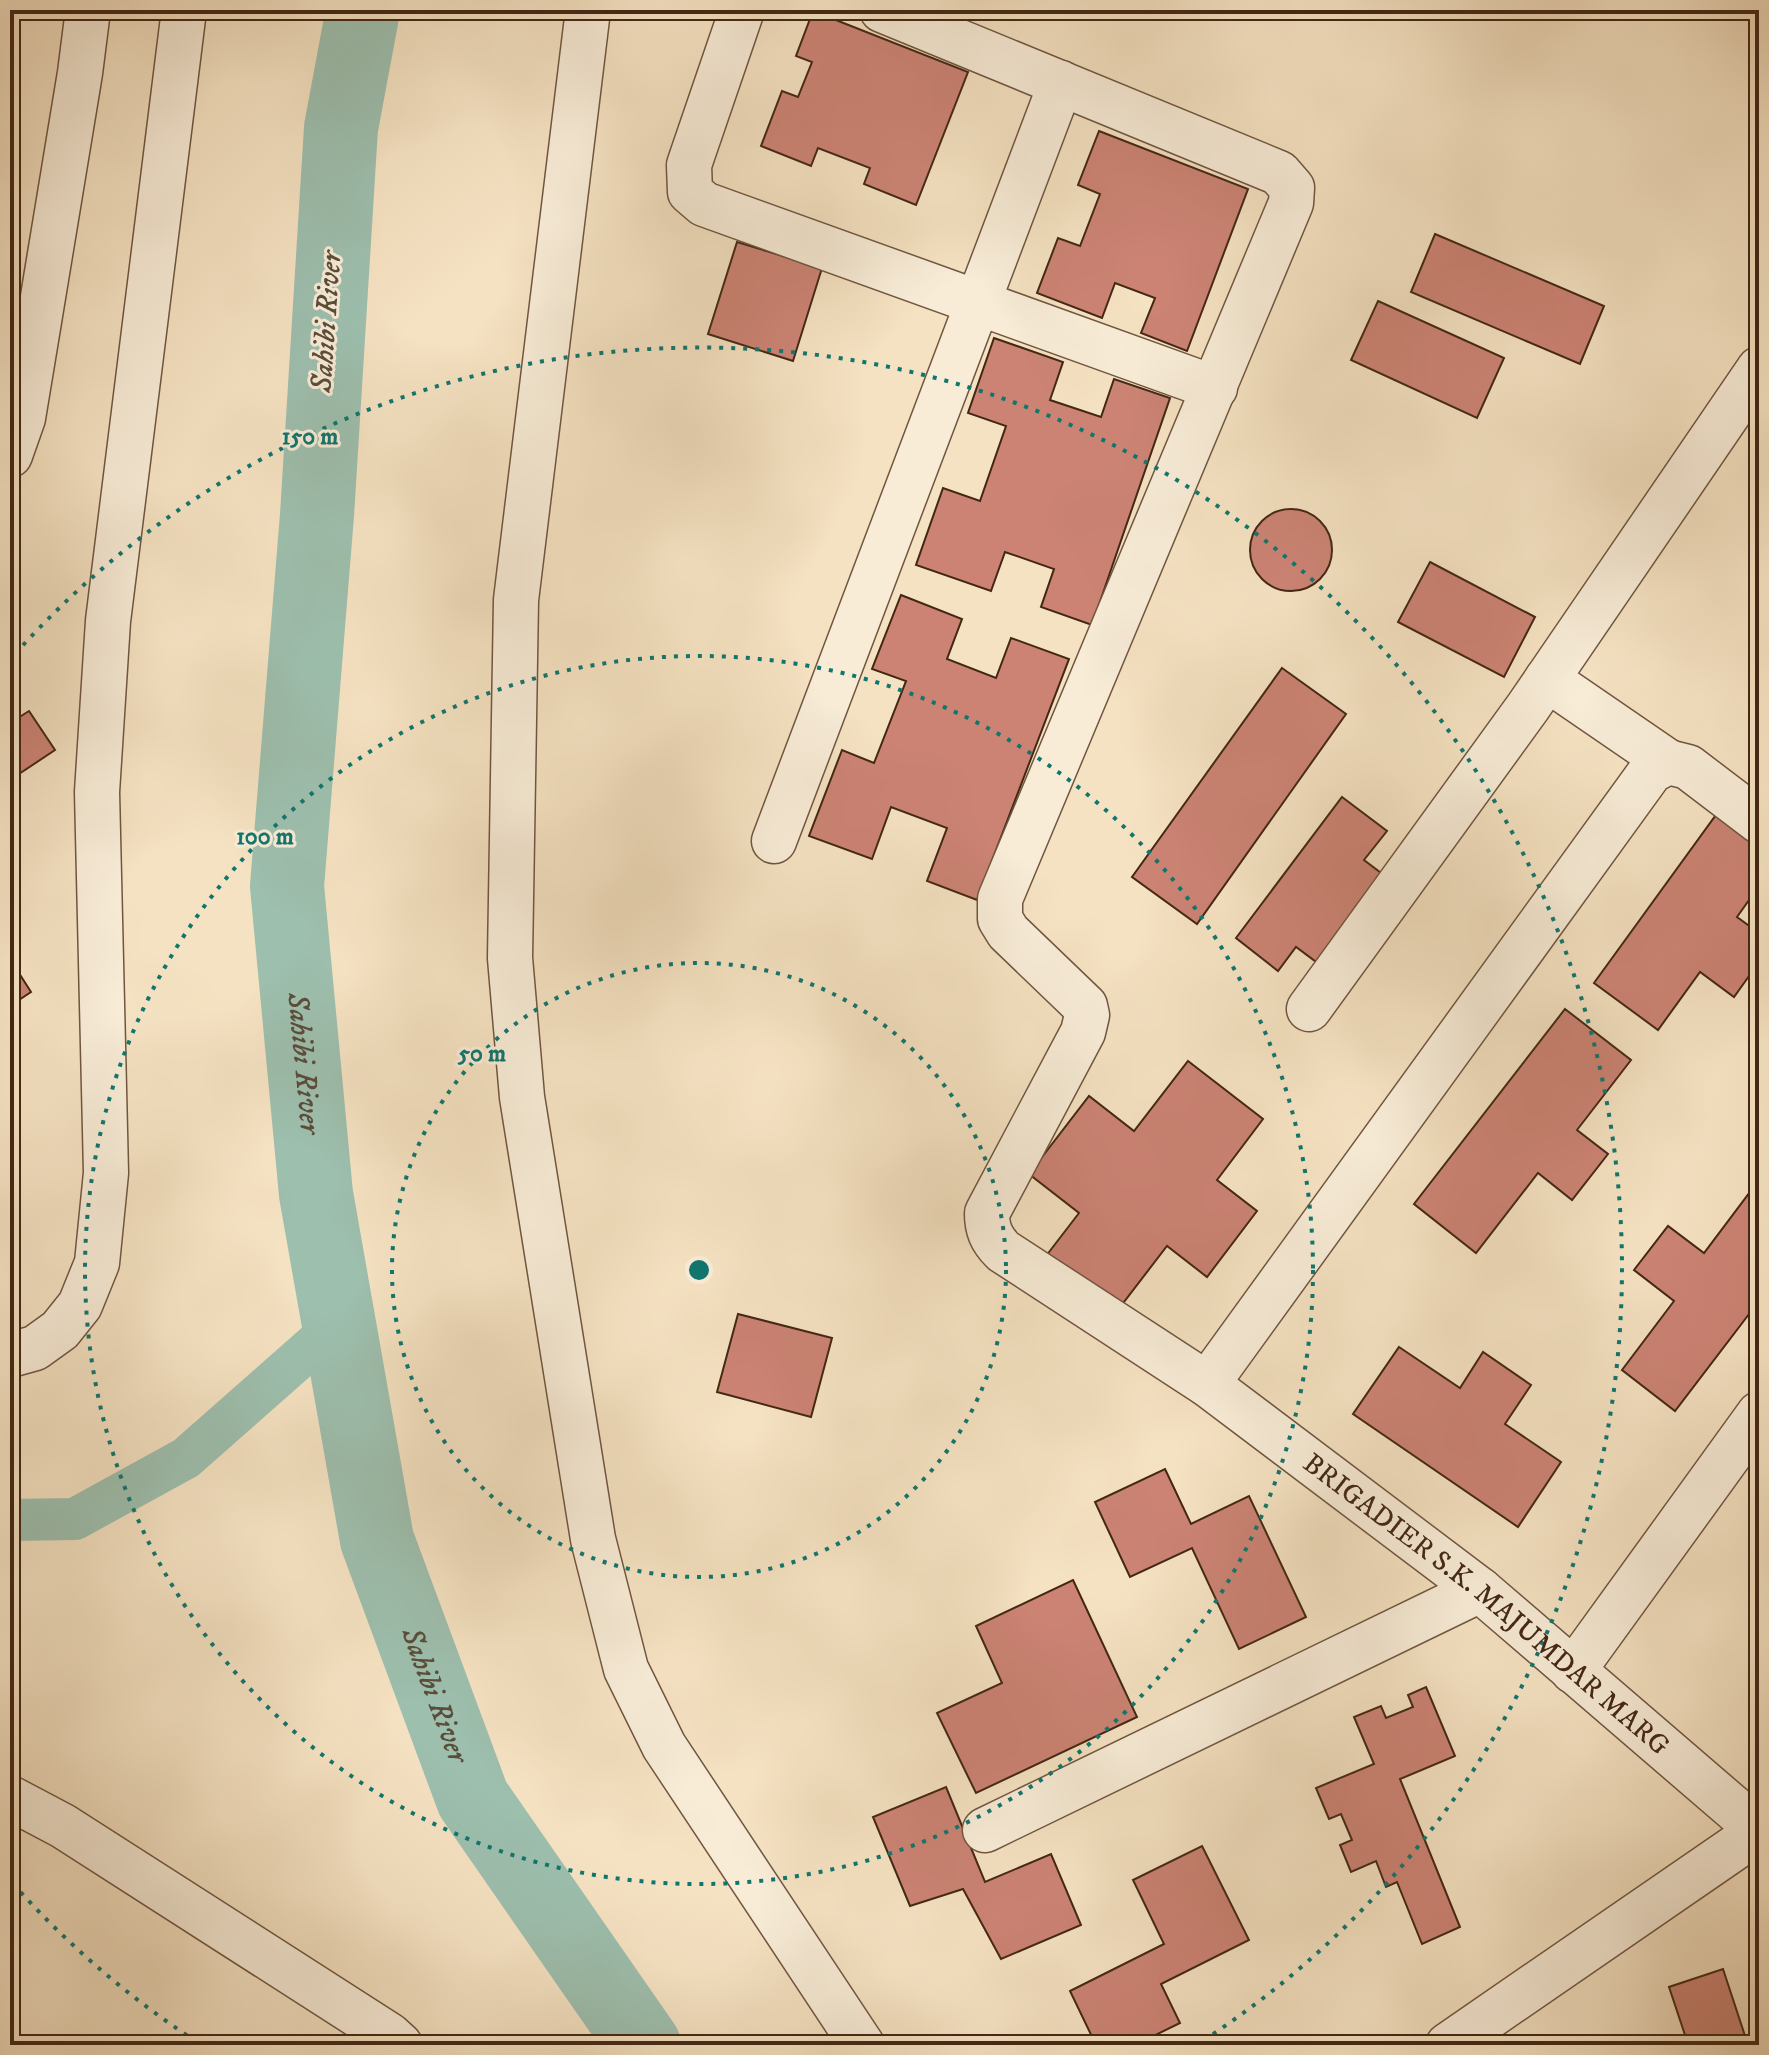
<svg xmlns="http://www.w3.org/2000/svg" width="1769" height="2055" font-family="'IM FELL DW Pica',serif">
<rect width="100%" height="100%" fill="#f5e2c2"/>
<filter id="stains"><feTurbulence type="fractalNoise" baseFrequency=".0025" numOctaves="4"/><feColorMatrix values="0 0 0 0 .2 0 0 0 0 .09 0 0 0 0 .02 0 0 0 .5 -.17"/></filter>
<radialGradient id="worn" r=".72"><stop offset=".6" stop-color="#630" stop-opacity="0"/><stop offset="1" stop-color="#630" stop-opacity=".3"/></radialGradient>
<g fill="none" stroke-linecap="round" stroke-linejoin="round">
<path stroke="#9dbfae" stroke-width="42" d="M10 1520 75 1519 186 1458 339 1323"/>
<path stroke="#9dbfae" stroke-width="74" id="s1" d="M363 10 341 128 317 515 287 886 316 1194 377 1540 473 1799 644 2045"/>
</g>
<g fill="#cc8374" stroke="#432715" stroke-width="2">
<path d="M813 11 968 72 916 205 864 184 870 168 818 148 811 166 761 146 782 91 798 97 812 62 796 56Z"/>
<path d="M1099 131 1248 189 1187 351 1141 333 1155 298 1115 283 1102 318 1037 293 1058 238 1080 246 1100 194 1078 185Z"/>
<path d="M1435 234 1604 306 1580 364 1411 292Z"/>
<path d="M737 242 822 268 793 361 708 334Z"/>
<path d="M1378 301 1504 358 1477 418 1351 360Z"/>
<path d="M994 338 1063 362 1050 400 1101 417 1114 379 1170 398 1092 625 1041 607 1054 569 1005 552 991 591 916 565 943 488 980 501 1006 426 968 413Z"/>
<circle cx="1291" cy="550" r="41"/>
<path d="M1430 562 1535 617 1504 677 1398 622Z"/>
<path d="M901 595 962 619 947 659 996 678 1011 638 1069 659 977 900 927 881 947 828 891 807 872 859 809 836 842 750 874 763 906 681 872 669Z"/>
<path d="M1282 668 1346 714 1197 924 1132 877Z"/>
<path d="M29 711 55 750 10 780V723Z"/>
<path d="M1342 797 1387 831 1364 860 1393 882 1327 970 1296 947 1278 971 1236 938Z"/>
<path d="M1721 808 1759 836V886L1737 917 1759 933V962L1734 997 1700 972 1658 1030 1594 983Z"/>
<path d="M10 959 31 992 10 1006Z"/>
<path d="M1565 1009 1631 1060 1577 1130 1608 1154 1572 1200 1538 1173 1476 1253 1414 1204Z"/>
<path d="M1188 1061 1263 1119 1217 1180 1257 1211 1207 1277 1167 1246 1117 1311 1046 1256 1079 1213 1029 1174 1089 1096 1134 1131Z"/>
<path d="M1750 1192 1759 1199V1301L1675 1411 1622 1370 1674 1301 1634 1270 1668 1226 1704 1253Z"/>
<path d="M738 1314 832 1338 811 1417 717 1392Z"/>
<path d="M1399 1347 1460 1388 1483 1352 1531 1385 1505 1424 1561 1462 1518 1527 1353 1414Z"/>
<path d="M1165 1469 1191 1524 1249 1496 1306 1617 1239 1649 1192 1548 1130 1577 1095 1502Z"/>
<path d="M1073 1580 1137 1717 976 1793 937 1713 1002 1683 976 1626Z"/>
<path d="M1426 1687 1455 1756 1400 1779 1460 1927 1422 1944 1397 1882 1386 1887 1376 1861 1351 1872 1340 1845 1352 1840 1341 1814 1329 1819 1316 1788 1374 1764 1354 1717 1381 1706 1386 1718 1413 1707 1408 1695Z"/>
<path d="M946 1787 985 1882 1051 1854 1081 1925 1001 1959 963 1889 910 1906 873 1817Z"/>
<path d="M1202 1846 1249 1940 1161 1984 1180 2023 1135 2045H1096L1070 1991 1164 1944 1133 1880Z"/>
<path d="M1723 1969 1748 2045H1674L1687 2041 1669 1987Z"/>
</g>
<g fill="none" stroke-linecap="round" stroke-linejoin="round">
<g stroke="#705640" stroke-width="47">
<g id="street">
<path d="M588 10 516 600 510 958 522 1097 593 1539 626 1669 664 1746 862 2045"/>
<path d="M742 10 689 165 690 192 704 204 1215 388"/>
<path id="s2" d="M882 10 1279 173 1292 188 1291 203 1000 899V919L1008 932 1085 1006 1087 1015 1083 1032 987 1213C987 1229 991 1239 1003 1251L1207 1384 1480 1590 1759 1830"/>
<path d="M10 455 23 418 80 73 88 10"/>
<path d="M1547 679 1668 762"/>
<path d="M774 841 1061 83"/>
<path d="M1309 1009 1528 707 1759 369"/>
<path d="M10 1355 35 1348 60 1330 80 1305 97 1263 106 1173 97 792 108 621 184 10"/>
<path d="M1207 1384 1651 771 1668 762 1688 767 1759 821"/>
<path d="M1573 1671 1759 1414"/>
<path d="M10 1798 63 1826 389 2035 400 2045"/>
<path d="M985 1830 1480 1590"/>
<path d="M1448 2045 1759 1831"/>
</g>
</g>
<use href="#street" stroke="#f8ecd7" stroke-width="44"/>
</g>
<g fill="none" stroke="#0f766e" stroke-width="4" stroke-dasharray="4 8">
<circle cx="699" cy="1270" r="307"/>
<circle cx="699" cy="1270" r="614"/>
<path d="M197 2042A921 921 0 0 1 15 1886M15 654A921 921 0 1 1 1201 2042"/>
</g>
<g text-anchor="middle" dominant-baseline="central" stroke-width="6" stroke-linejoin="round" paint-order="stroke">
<g font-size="28" fill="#432715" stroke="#f8ecd7">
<text stroke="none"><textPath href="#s2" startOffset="2234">BRIGADIER S.K. MAJUMDAR MARG</textPath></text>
</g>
<g font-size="30" font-style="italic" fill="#5a4d3b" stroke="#f8ecd7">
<text transform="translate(327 322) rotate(-86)">Sahibi River</text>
<text stroke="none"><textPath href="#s1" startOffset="1058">Sahibi River</textPath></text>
<text stroke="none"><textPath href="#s1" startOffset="1706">Sahibi River</textPath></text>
</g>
</g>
<circle cx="699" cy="1270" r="12" fill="#0f766e" stroke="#f8ecd7" stroke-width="4"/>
<g font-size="24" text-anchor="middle" font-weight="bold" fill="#0f766e" stroke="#f8ecd7" stroke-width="6" stroke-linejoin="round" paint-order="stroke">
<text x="310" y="444">150 m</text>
<text x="265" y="844">100 m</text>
<text x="482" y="1061">50 m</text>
</g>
<rect width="1769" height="2055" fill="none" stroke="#f5e2c2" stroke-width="40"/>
<rect x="12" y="12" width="1745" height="2031" fill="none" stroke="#432715" stroke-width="4"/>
<rect x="20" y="20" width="1729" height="2015" fill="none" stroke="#432715" stroke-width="2"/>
<rect width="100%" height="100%" filter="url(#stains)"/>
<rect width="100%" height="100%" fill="url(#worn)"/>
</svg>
